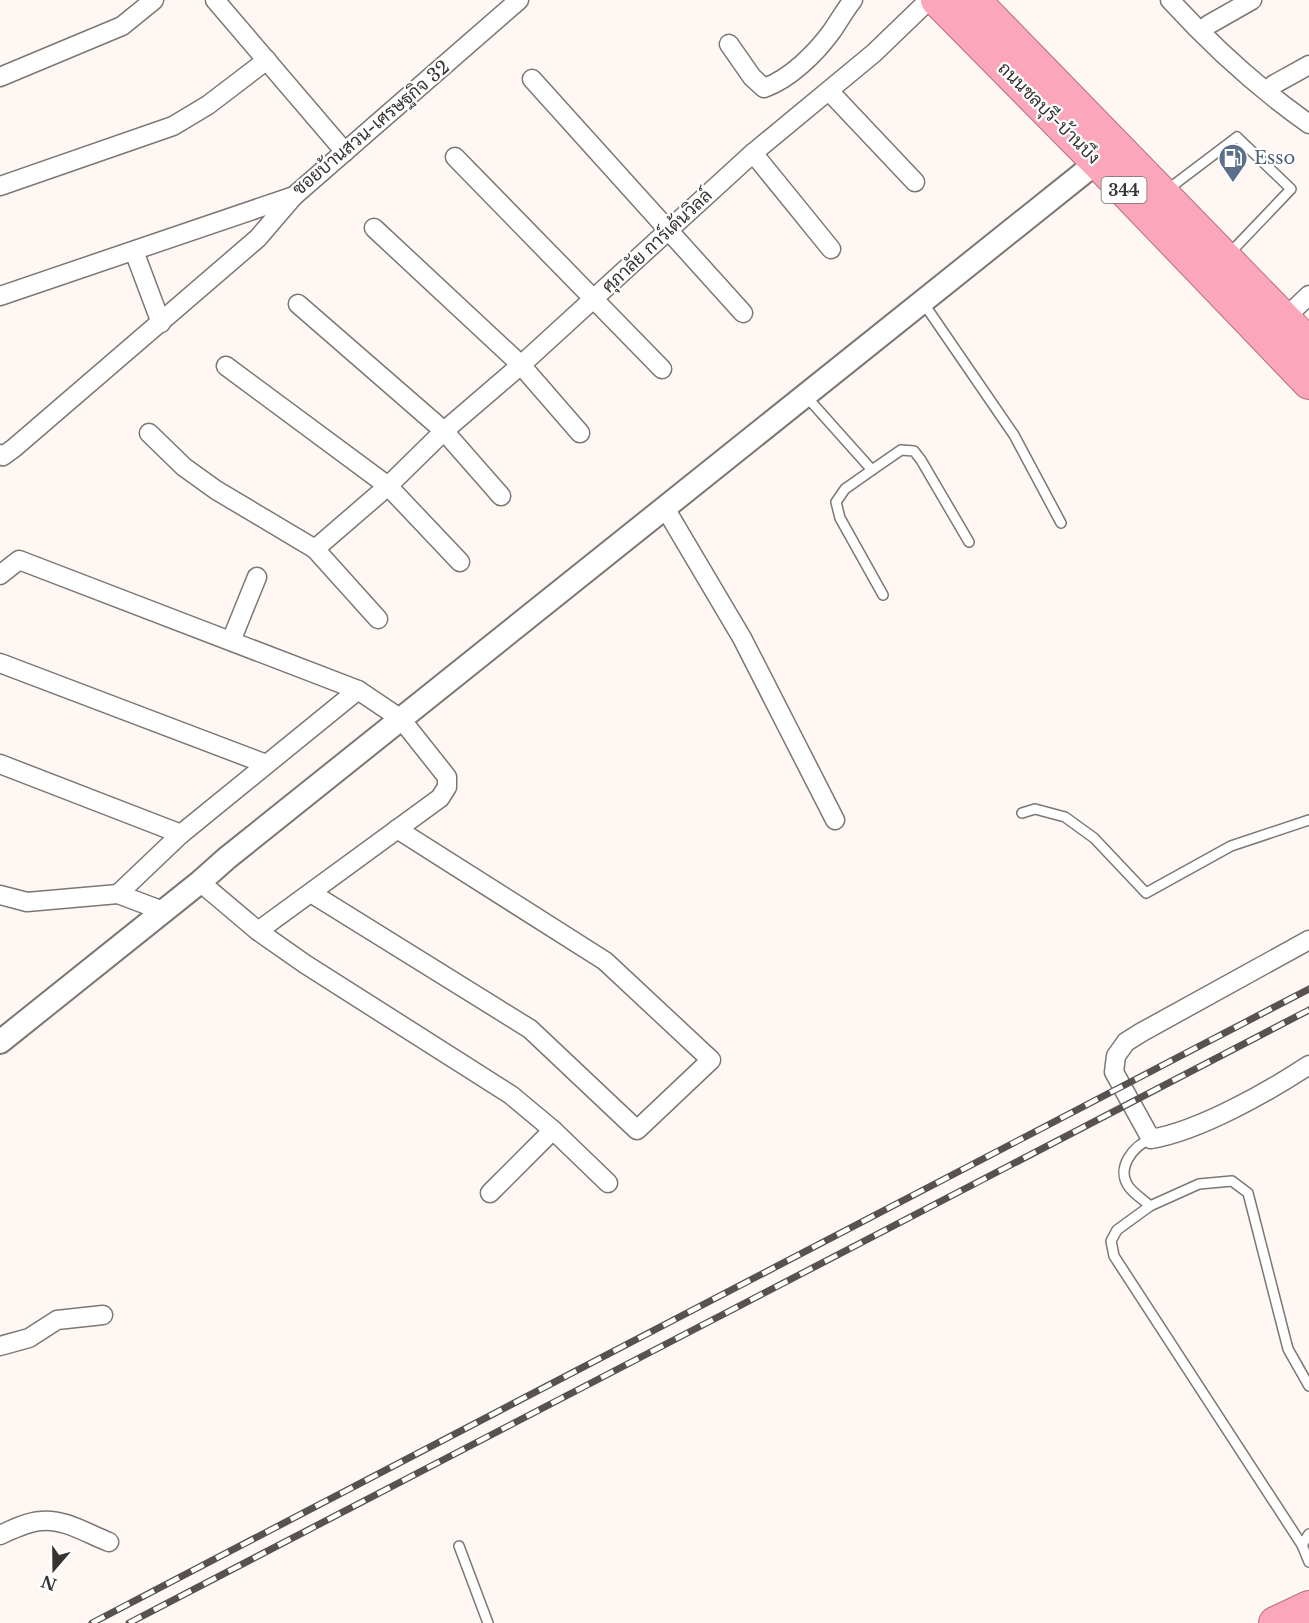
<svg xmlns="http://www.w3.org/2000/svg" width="1309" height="1623" font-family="'Libre Baskerville',Sarabun,serif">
<rect width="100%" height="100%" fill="#fff7f4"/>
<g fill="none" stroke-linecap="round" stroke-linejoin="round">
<g stroke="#7d7774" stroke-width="12">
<g id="service">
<path d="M1167 190 1237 137 1291 189 1229 254"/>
<path d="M922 301 1014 435 1061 523"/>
<path d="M805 395 872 470 845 489 836 502 840 518 883 595"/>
<path d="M872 470 901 450 914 451 921 460 969 542"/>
<path d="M1022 813 1035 809 1065 817 1094 838 1146 893 1231 846 1309 820"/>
<path d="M1151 1139C1134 1145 1115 1168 1129 1187 1134 1194 1144 1200 1150 1206L1199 1184 1232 1181 1248 1193 1288 1349 1309 1386"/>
<path d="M1150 1206 1117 1230 1111 1241 1114 1256 1302 1545"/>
<path d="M1309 1534 1302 1545 1309 1562"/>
<path d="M459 1546 488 1623"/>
</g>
</g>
<g stroke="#7d7774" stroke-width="21">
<g id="minor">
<path d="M215 0 345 152"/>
<path d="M1170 0C1212 46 1258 88 1309 124"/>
<path d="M1208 25 1252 0"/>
<path d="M729 44 752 77 764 88C790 79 816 53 832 31 839 21 845 10 853 0"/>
<path d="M0 77 122 26 154 0"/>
<path d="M532 79 743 313"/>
<path d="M1273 85 1309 65"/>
<path d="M829 91 915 182"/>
<path d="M753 153 831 249"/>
<path d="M455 157 662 369"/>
<path d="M0 186 173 126 208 105 267 60"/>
<path d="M374 228 521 365 580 433"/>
<path d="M134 251 161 323"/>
<path d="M0 296 294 196 519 0"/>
<path d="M298 304 444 431 501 496"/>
<path d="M1284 319 1309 295"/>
<path d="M226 366 388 486 460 562"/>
<path d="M149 433 184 467 216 490 315 549 378 619"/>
<path d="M0 454 3 456 14 448 258 238 294 196"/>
<path d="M665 508 742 638 835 820"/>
<path d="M315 549 388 486 444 431 521 365 753 153 874 53 929 0"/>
<path d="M0 575 19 560 358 690 401 719 447 777V787L440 798 258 931"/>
<path d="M231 641 257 577"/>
<path d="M0 663 266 764"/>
<path d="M0 764 181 834"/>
<path d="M200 882 258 931 305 964 511 1095 553 1130 608 1183"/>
<path d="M311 893 530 1029 637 1130 711 1060 605 961 397 829"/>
<path d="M118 894 181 834 358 690"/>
<path d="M0 895 27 902 118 894 163 911"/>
<path d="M1309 940 1142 1032 1126 1042 1116 1056 1114 1072 1151 1139C1199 1131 1268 1092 1309 1065"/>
<path d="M490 1193 553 1130"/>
<path d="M0 1346 29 1338 57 1320 103 1315"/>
<path d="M0 1535C13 1529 27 1522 41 1521 63 1518 88 1534 109 1542"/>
</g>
</g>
<g stroke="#7d7774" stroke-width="26">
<path id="tertiary" d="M0 1042 200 882 227 858 1097 162"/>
</g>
<g stroke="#b76f80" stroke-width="34">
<g id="trunk">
<path d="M937 0 1097 162 1309 383"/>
<path d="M974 0 1309 344"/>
<path d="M1275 1623 1309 1607"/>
</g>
</g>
<use href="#service" stroke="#fff" stroke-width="9"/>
<use href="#minor" stroke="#fff" stroke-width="18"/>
<use href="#tertiary" stroke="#fff" stroke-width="22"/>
<use href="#trunk" stroke="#fca6bb" stroke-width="32"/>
<g stroke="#565251" stroke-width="7">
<g id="rail">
<path d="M92 1623 1309 989"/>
<path d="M129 1623 1309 1010"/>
</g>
</g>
<use href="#rail" stroke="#fff" stroke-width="4.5" stroke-dasharray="14" stroke-linecap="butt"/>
</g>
<defs>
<g id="fuel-pin" transform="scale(1.5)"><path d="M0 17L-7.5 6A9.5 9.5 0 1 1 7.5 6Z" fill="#5c6f8a" stroke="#fff"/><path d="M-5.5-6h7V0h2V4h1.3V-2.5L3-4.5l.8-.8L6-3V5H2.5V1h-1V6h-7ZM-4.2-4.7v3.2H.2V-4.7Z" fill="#fff"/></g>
</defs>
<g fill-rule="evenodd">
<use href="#fuel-pin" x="1233" y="158"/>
</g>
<g text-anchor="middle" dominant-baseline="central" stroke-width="4.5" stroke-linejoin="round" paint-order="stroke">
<rect fill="#fff" stroke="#727070" stroke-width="1.5" x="1101.5" y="177" width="45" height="26" rx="4.5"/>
<g font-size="16" font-weight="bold" fill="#363332">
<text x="1124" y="190">344</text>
</g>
<g font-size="18" fill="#363332" stroke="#fff">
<text transform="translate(1049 113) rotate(45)">ถนนชลบุรี-บ้านบึง</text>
<text transform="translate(371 128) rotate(-40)">ซอยบ้านสวน-เศรษฐกิจ 32</text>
<text transform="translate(657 241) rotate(-43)">ศุภาลัย การ์เด้นวิลล์</text>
</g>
<g font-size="18" fill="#4e5e75" stroke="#fff" text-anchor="start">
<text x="1254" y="158">Esso</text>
</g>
</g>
<g transform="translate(54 1569) rotate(200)" stroke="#ffffff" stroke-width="4.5" paint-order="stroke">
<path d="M0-4.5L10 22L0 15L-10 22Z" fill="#363332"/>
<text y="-9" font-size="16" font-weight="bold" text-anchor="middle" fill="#363332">N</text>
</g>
</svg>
